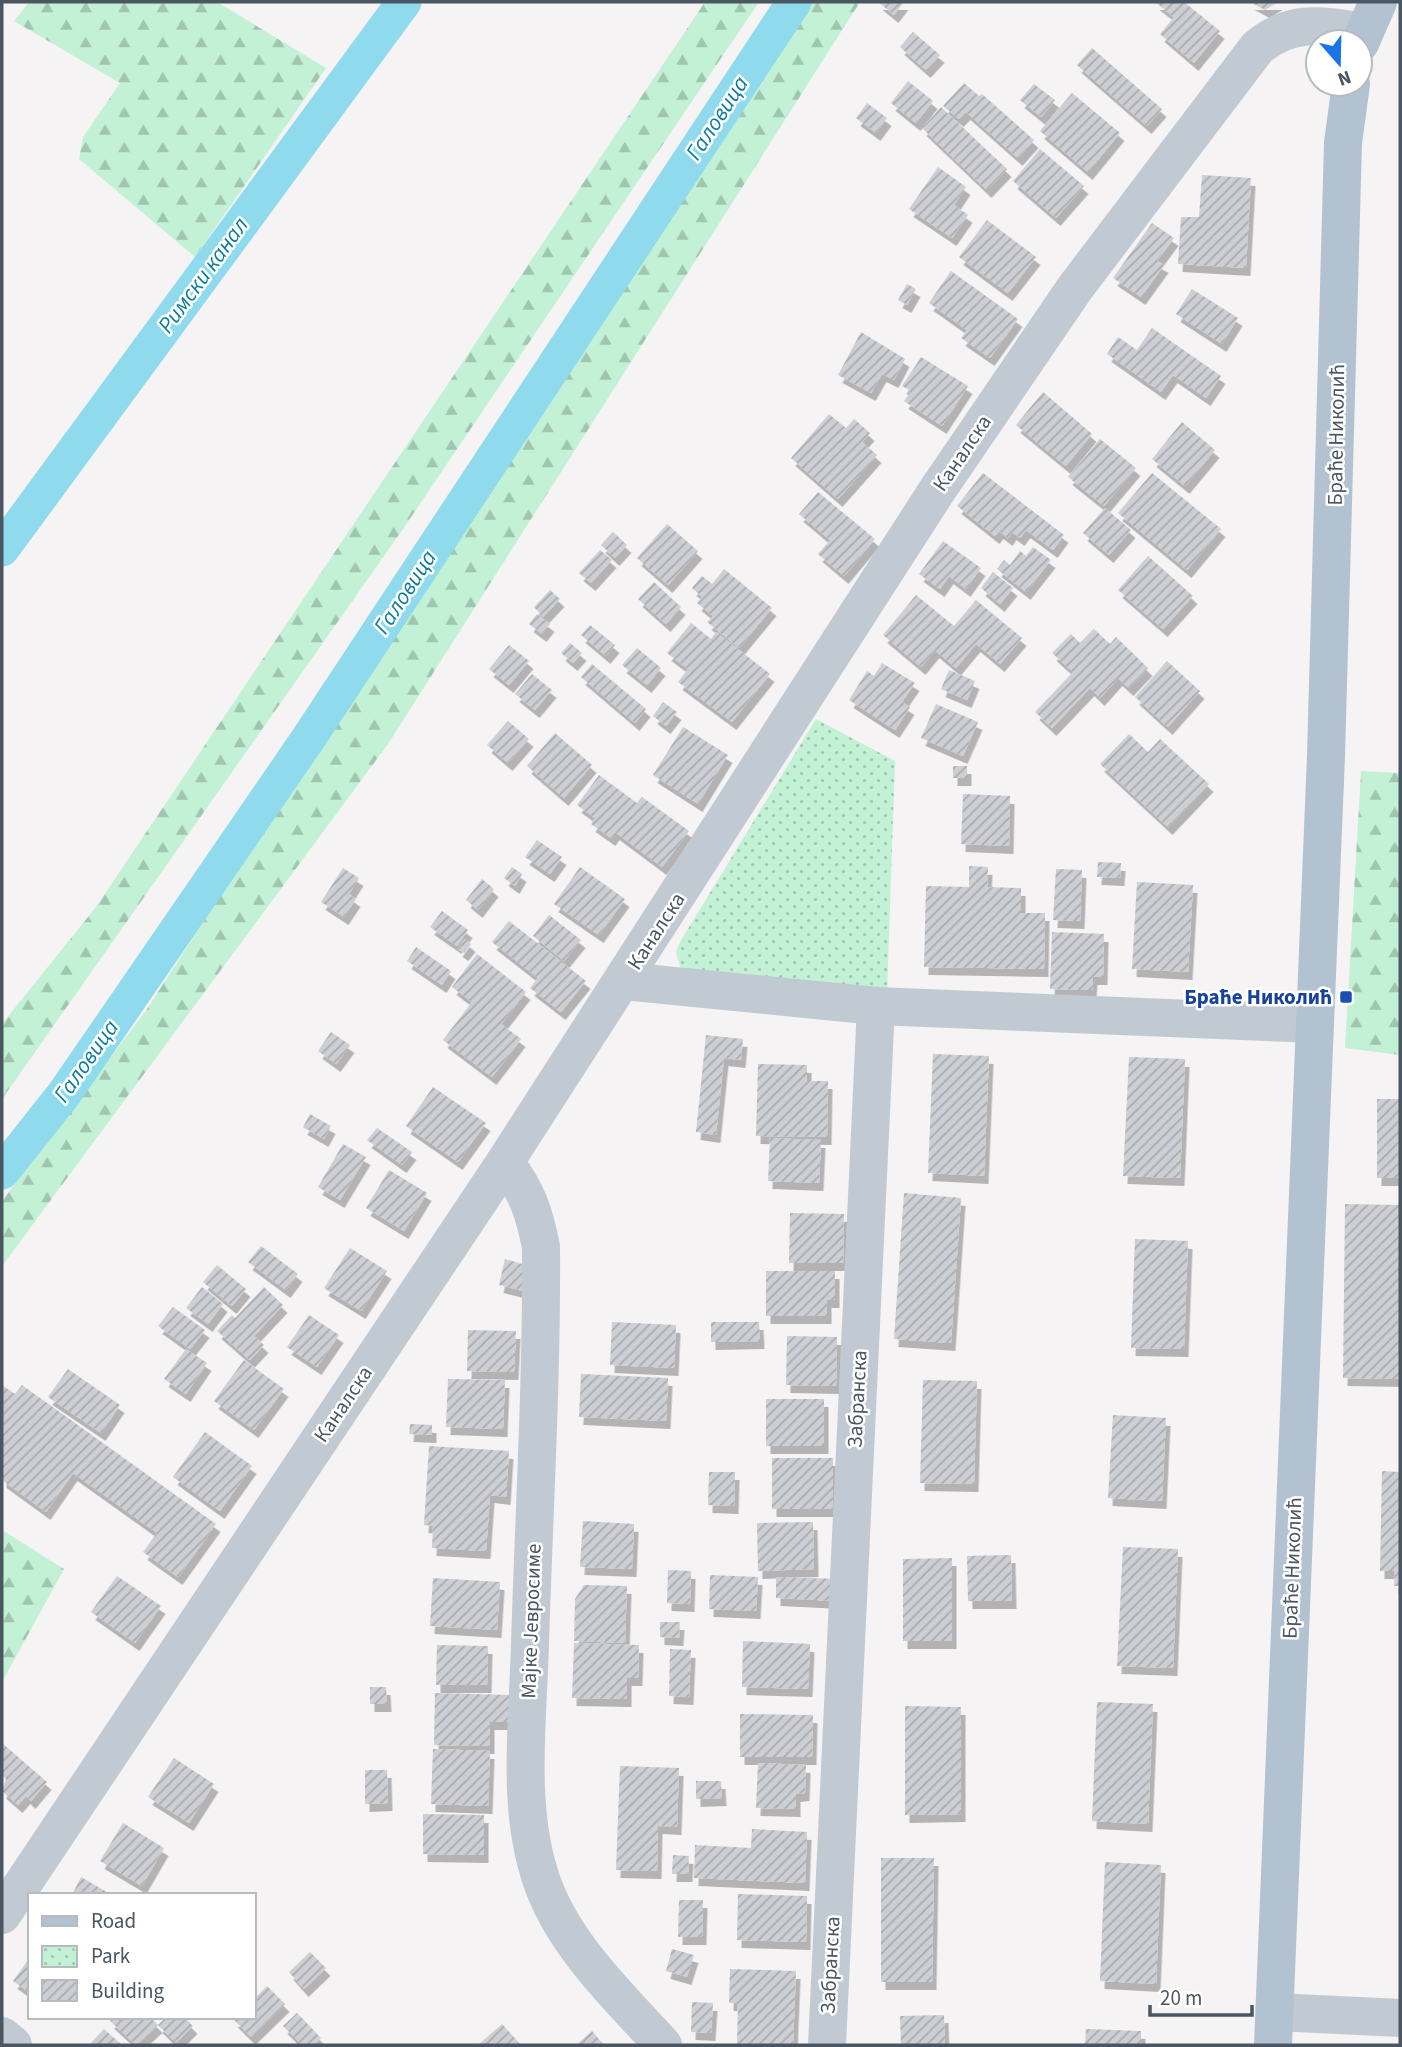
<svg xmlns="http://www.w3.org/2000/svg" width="1402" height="2047" font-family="'Source Sans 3',sans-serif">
<defs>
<pattern id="forest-firs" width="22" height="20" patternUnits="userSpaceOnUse" patternTransform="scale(1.75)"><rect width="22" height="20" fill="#c3f1d5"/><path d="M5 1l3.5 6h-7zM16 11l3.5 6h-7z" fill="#a0c6b0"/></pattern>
<pattern id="park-dots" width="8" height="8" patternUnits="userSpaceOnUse" patternTransform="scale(1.75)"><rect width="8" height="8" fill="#c3f1d5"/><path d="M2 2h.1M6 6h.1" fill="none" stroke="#a0c6b0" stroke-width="1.8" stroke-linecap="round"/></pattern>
<pattern id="building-hatch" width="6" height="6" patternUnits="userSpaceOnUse" patternTransform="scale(1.75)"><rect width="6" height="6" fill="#cdcfd5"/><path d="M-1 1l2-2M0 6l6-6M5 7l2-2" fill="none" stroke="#a8abb0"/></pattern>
<filter id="shadow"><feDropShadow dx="4.5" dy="8" stdDeviation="0" flood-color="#0004"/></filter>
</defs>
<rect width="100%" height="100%" fill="#f5f3f3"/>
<g fill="url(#forest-firs)">
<path d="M29 2H217L326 68 195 257 79 159 83 137 120 83 14 21Z"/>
<path d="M705 2H759L403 529 2 1099V1024L96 907Z"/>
<path d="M810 2H860L388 744 2 1266V1201L145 1012 537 406Z"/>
<path d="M1361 771 1400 773V1055L1345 1048Z"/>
<path d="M2 1530 64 1569 2 1682Z"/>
</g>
<path fill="url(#park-dots)" d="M816 719 895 761 887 994 681 969 676 952 680 942Z"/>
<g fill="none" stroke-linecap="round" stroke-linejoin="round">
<g stroke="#90daee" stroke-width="35">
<path d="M2 549 404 2"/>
<path d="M2 1172 64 1094 308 739 794 2"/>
</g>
</g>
<g fill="url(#building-hatch)" filter="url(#shadow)">
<path d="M878 2H904L894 15Z"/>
<path d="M1155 2H1184L1220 31 1194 63 1160 34 1174 17Z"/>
<path d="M1250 2H1278L1265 10Z"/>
<path d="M913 32 940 55 926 70 900 47Z"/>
<path d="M1092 48 1162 109 1147 126 1077 65Z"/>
<path d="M908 81 933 101 916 123 891 103Z"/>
<path d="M964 83 979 96 982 94 1034 140 1018 158 966 112 959 119 943 106Z"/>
<path d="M1034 84 1055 100 1041 117 1020 100Z"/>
<path d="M1072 93 1120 133 1088 172 1040 131Z"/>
<path d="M867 103 887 118 876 133 856 118Z"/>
<path d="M941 107 1007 169 987 190 922 128Z"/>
<path d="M1040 149 1084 186 1056 218 1013 181Z"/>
<path d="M938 167 966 187 954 205 968 215 952 238 909 209Z"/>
<path d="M1202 175 1251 178 1246 268 1178 264 1181 217H1199Z"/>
<path d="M987 220 1036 257 1008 293 959 257Z"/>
<path d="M1152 223 1174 238 1157 261 1164 265 1141 297 1113 278Z"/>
<path d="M951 271 1018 319 990 358 961 338 967 330 929 303Z"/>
<path d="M907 284 916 289 907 305 898 300Z"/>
<path d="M1192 289 1238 318 1222 344 1176 314Z"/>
<path d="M1152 328 1221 376 1206 398 1173 375 1161 392 1107 354 1118 337 1137 350Z"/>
<path d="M861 332 905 359 894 380 882 374 871 393 838 375Z"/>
<path d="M921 357 968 386 942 426 904 401 911 391 902 386Z"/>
<path d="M1043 392 1092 434 1066 466 1016 425Z"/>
<path d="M829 414 846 428 854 419 870 433 862 442 877 455 838 499 791 458Z"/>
<path d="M1182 422 1215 450 1185 486 1152 459Z"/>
<path d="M1100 439 1136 468 1104 506 1068 477Z"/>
<path d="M983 473 1064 535 1053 550 1026 530 1020 538 1012 532 1008 538 999 531 995 536 957 506Z"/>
<path d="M1152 473 1221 529 1187 570 1118 513Z"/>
<path d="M818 492 875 539 844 576 818 554 830 540 799 514Z"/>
<path d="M1105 508 1131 530 1109 555 1083 533Z"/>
<path d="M667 524 698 551 668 585 637 558Z"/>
<path d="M613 532 627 545 615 558 601 545Z"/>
<path d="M943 541 981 568 966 589 949 576 940 589 919 574Z"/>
<path d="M1033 547 1051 560 1026 592 997 569 1004 560 1010 565 1020 551 1026 556Z"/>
<path d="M600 550 612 560 591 583 579 573Z"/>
<path d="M1148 556 1193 596 1163 629 1118 590Z"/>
<path d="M724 569 772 608 739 648 707 622 713 616 697 603 702 597 692 588 702 576 712 584Z"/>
<path d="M993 572 1013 588 1000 604 981 588Z"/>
<path d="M654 582 681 607 666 624 638 599Z"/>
<path d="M550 590 560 599 543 617 534 607Z"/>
<path d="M916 595 954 626 976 600 1022 638 1000 664 976 644 956 668 935 650 921 667 883 635Z"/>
<path d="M537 614 550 624 542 634 529 624Z"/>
<path d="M691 623 711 639 716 632 770 674 732 722 678 682 688 669 667 653Z"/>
<path d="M590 625 615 645 606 656 581 635Z"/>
<path d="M1094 629 1110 644 1116 637 1148 668 1129 688 1118 678 1100 698 1090 688 1052 728 1035 712 1073 672 1052 653 1071 634 1080 643Z"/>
<path d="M570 643 582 653 573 663 561 653Z"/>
<path d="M509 645 529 661 509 685 489 669Z"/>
<path d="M637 648 661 668 647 685 622 665Z"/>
<path d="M1167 661 1200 691 1168 727 1135 697Z"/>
<path d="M882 663 915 683 902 702 910 707 895 730 849 700 867 671 874 676Z"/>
<path d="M592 664 646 709 635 723 581 677Z"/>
<path d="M949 670 975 681 967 700 941 689Z"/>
<path d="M532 674 552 690 535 710 515 694Z"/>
<path d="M663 702 677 712 666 726 653 716Z"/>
<path d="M936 704 978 722 963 756 921 738Z"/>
<path d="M508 721 529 739 508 763 487 745Z"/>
<path d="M683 727 728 755 698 804 653 775Z"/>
<path d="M555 733 592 765 564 798 527 766Z"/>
<path d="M1129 734 1148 752 1160 739 1209 784 1168 827 1100 764Z"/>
<rect x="953" y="766" width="14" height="12"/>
<path d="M599 775 637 803 642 797 689 831 662 867 615 832 611 838 591 824 595 818 577 805Z"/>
<path d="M963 794 1010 796 1009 846 961 844Z"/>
<path d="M537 840 562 857 550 874 525 857Z"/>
<path d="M1098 862 1121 863 1120 878 1097 877Z"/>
<path d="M969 866 988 867 987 887 1021 888V913H1045L1044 969 924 967 926 886 969 887Z"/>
<path d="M512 867 522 874 515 886 504 878Z"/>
<path d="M580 867 625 899 599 935 554 904Z"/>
<path d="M343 868 359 878 349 894 356 899 344 917 321 902Z"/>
<path d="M1056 869 1082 870 1080 921 1053 920Z"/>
<path d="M482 879 494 889 478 910 466 900Z"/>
<path d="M1137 882 1193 885 1188 972 1132 969Z"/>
<path d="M442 911 468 930 457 946 430 927Z"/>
<path d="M549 915 581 940 564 961 533 936Z"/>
<path d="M509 921 586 981 561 1012 530 988 538 978 492 942Z"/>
<path d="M1052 932 1104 934 1103 977H1093L1092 990 1050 989Z"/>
<path d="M465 939 471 944 464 953 458 949Z"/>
<path d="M416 947 451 971 442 985 407 961Z"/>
<path d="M477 954 526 992 501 1024 521 1039 492 1077 443 1040 472 1002 452 987Z"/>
<path d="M331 1032 350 1045 336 1064 318 1051Z"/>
<path d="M706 1035 743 1039 741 1060 724 1058 716 1135 696 1132Z"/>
<path d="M933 1054 989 1056 984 1176 928 1173Z"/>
<path d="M1129 1057 1185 1059 1180 1178 1123 1176Z"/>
<path d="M758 1064 807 1065V1081H828L827 1137 756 1136Z"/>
<path d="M433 1087 486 1123 458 1162 406 1126Z"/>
<rect x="1377" y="1099" width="23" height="79"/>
<path d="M310 1114 331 1126 324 1139 303 1127Z"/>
<path d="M377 1128 412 1152 402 1165 367 1140Z"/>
<path d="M770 1138 821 1140 819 1183 768 1181Z"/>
<path d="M343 1144 366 1157 340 1200 318 1187Z"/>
<path d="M389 1170 427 1193 404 1231 366 1208Z"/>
<path d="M904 1193 961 1198 951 1343 894 1339Z"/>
<path d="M1345 1204 1400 1205V1379L1343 1378Z"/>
<path d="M790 1213 844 1214 843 1263H789Z"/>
<path d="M1135 1239 1188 1241 1184 1349 1131 1348Z"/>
<path d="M261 1246 298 1274 286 1290 248 1262Z"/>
<path d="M350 1248 387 1271 361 1311 324 1288Z"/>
<path d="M505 1259 533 1267 527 1292 499 1285Z"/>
<path d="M217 1265 246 1289 232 1306 203 1282Z"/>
<path d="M766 1271H835V1300H827V1316H766Z"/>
<path d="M202 1287 223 1304 208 1324 186 1308Z"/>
<path d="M264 1287 283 1305 254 1336 264 1345 250 1360 217 1331 232 1315 235 1318Z"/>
<path d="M173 1307 205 1330 190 1349 158 1326Z"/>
<path d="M309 1315 339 1335 317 1367 287 1347Z"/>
<path d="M612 1322 676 1325 674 1368 610 1365Z"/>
<path d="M711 1322H759L760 1341 711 1342Z"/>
<path d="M468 1330 516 1331 514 1372 467 1371Z"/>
<path d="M787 1336 837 1337 836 1386 786 1385Z"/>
<path d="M186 1349 207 1363 186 1394 164 1379Z"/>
<path d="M244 1360 284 1389 254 1430 214 1401Z"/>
<path d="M68 1369 120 1405 101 1433 48 1397Z"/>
<path d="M581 1374 668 1378 666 1421 579 1417Z"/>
<path d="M448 1379 505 1380 503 1429 446 1427Z"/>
<path d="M923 1380 977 1381 974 1484 920 1483Z"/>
<path d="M2 1385 15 1394 22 1385 216 1524 178 1577 143 1552 157 1533 73 1473 46 1512 2 1480Z"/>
<rect x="766" y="1399" width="58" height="47"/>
<path d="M1113 1415 1166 1418 1162 1501 1108 1498Z"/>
<path d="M410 1424 432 1425V1435L409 1434Z"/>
<path d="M205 1432 252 1466 220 1511 173 1477Z"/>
<path d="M429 1446 509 1451 506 1497 490 1495 486 1551 432 1548 433 1526 424 1525Z"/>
<rect x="772" y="1458" width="61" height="51"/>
<path d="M1382 1471 1400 1472V1586H1394L1395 1571H1380Z"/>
<path d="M709 1472H735L734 1506 708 1505Z"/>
<path d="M583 1521 634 1524 632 1569 580 1567Z"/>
<path d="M813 1522 814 1569 758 1571 757 1523Z"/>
<path d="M1123 1547 1178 1549 1173 1668 1117 1666Z"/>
<path d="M1011 1555 1012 1601H968L967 1556Z"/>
<path d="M952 1558V1641H903V1559Z"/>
<path d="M668 1570 691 1571 690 1604 667 1603Z"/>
<path d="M710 1575 758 1577 756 1611 709 1609Z"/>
<path d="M117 1576 161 1606 135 1643 91 1612Z"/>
<path d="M776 1577 838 1579 837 1601 776 1598Z"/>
<path d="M433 1578 500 1582 497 1630 430 1626Z"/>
<path d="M584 1585 627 1586 625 1643 574 1641 575 1599Z"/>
<path d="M660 1622H680L679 1638 660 1637Z"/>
<path d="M743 1641 810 1644 808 1689 742 1687Z"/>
<path d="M574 1643 639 1645 638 1678H627V1699L572 1698Z"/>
<path d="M437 1645 488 1646 487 1685H436Z"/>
<path d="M670 1649 691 1650 689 1697 669 1696Z"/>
<path d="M370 1687H386L387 1704H370Z"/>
<path d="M435 1693 510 1695 509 1722H490V1746L434 1745Z"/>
<path d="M1097 1702 1153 1704 1148 1824 1092 1821Z"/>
<path d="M905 1706 961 1707V1814L905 1815Z"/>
<path d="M740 1714 813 1715 812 1757H740Z"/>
<path d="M2 1743 47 1782 31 1801 26 1796 18 1805 2 1791 6 1779 2 1775Z"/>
<path d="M433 1749 490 1751 488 1806 431 1804Z"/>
<path d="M174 1758 214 1784 189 1823 148 1797Z"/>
<path d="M758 1763 806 1765 805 1793 796 1794V1809L756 1808Z"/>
<path d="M620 1766 679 1768 677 1827 658 1826 657 1871 616 1870Z"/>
<path d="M365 1770H387L388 1803 365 1804Z"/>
<path d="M696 1781H721L722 1798 696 1799Z"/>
<path d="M423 1814 484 1815V1855L423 1854Z"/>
<path d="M123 1823 164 1848 142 1886 100 1861Z"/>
<path d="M752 1829 807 1832 805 1883 694 1878 695 1845 751 1848Z"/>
<path d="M673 1855 689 1856 688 1874H672Z"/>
<path d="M881 1858H934L932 1982H881Z"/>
<path d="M1105 1862 1161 1865 1156 1984 1100 1981Z"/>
<path d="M81 1877 112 1895H72Z"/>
<path d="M738 1894 807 1896 806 1942 737 1940Z"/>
<path d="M679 1900H703L702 1937H678Z"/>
<path d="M672 1949 694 1955 687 1977 666 1971Z"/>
<path d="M310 1952 326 1968 304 1989 289 1972Z"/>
<path d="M30 1957V1993L13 1981Z"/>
<path d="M730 1969 796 1971 793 2045H737L738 2003H729Z"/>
<path d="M267 1986 285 2004 251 2037 233 2019 254 2017V1999Z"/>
<path d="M692 2002 713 2003 711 2033 691 2032Z"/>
<path d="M297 2013 321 2038 314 2045H302L283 2026Z"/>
<path d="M944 2015 945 2045H901L900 2016Z"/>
<path d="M113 2017H150L158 2025 166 2017H184L193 2026 176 2043 158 2025 136 2045 110 2021Z"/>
<path d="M502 2024 521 2045H478Z"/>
<path d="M104 2029 122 2045H89Z"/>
<path d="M1086 2029 1141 2031V2045H1085Z"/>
<path d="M592 2031 604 2045H576Z"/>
</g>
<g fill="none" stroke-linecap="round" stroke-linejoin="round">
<g stroke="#c1cad2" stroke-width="38">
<path d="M624 981 876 1006 1313 1024"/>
<path d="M505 1162C527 1192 534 1211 541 1247 542 1379 534 1512 530 1644 528 1724 515 1814 545 1890 569 1950 621 1999 663 2045"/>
<path d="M2 1915 505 1162 936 492 1075 288 1257 48C1290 19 1323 25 1363 32"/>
<path d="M1275 2012 1400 2018"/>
<path d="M2 2036 13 2045"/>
<path d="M827 2045 876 1006"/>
</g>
<g stroke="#b3c2d1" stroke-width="38">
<path d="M1360 43 1378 2"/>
<path d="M1273 2045 1326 756 1343 143 1351 84"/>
</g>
</g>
<rect fill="#1a4fb4" stroke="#fff" stroke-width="2.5" x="1339" y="990" width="14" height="14" rx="3.5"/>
<g text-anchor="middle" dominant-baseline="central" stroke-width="5" stroke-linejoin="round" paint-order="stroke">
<g font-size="21" fill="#4a5661" stroke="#fff">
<text transform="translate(1336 435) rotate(-89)">Браће Николић</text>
<text transform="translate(962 453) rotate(-56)">Каналска</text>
<text transform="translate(656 931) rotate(-57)">Каналска</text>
<text transform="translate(857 1399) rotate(-87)">Забранска</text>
<text transform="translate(343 1404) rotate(-56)">Каналска</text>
<text transform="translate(1292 1568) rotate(-88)">Браће Николић</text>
<text transform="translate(531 1621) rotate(-88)">Мајке Јевросиме</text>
<text transform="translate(830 1965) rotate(-87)">Забранска</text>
</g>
<g font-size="21" font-weight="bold" fill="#164399" stroke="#fff" text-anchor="end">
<text x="1332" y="997">Браће Николић</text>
</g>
<g font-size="23" font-style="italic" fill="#0c7c9b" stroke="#fff">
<text transform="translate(717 118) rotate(-57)">Галовица</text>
<text transform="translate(203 275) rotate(-54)">Римски канал</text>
<text transform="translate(405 592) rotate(-57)">Галовица</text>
<text transform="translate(86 1061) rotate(-55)">Галовица</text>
</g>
</g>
<rect width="1402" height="2047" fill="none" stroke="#4a5661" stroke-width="7"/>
<rect x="28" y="1893" width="228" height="126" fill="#ffffff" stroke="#b7bbc0" stroke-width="2"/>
<rect x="42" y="1916" width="35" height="10" fill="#b3c2d1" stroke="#b7bbc0" stroke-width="2"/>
<text x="91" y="1928" font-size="21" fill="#4a5661">Road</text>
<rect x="42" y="1946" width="35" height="21" fill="url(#park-dots)" stroke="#b7bbc0" stroke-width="2"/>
<text x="91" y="1963" font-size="21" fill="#4a5661">Park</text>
<rect x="42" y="1980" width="35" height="21" fill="url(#building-hatch)" stroke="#b7bbc0" stroke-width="2"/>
<text x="91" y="1998" font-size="21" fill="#4a5661">Building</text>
<g transform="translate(1339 63) rotate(160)"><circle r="33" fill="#ffffff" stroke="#b7bbc0" stroke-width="2"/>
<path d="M0-5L12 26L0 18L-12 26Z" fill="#1a73e8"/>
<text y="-10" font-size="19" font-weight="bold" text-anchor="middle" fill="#4a5661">N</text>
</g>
<path d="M1150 2005v10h102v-10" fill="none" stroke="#4a5661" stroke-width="3.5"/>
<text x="1160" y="2005" font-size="21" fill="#4a5661" stroke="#ffffff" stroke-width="5" paint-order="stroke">20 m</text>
</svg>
